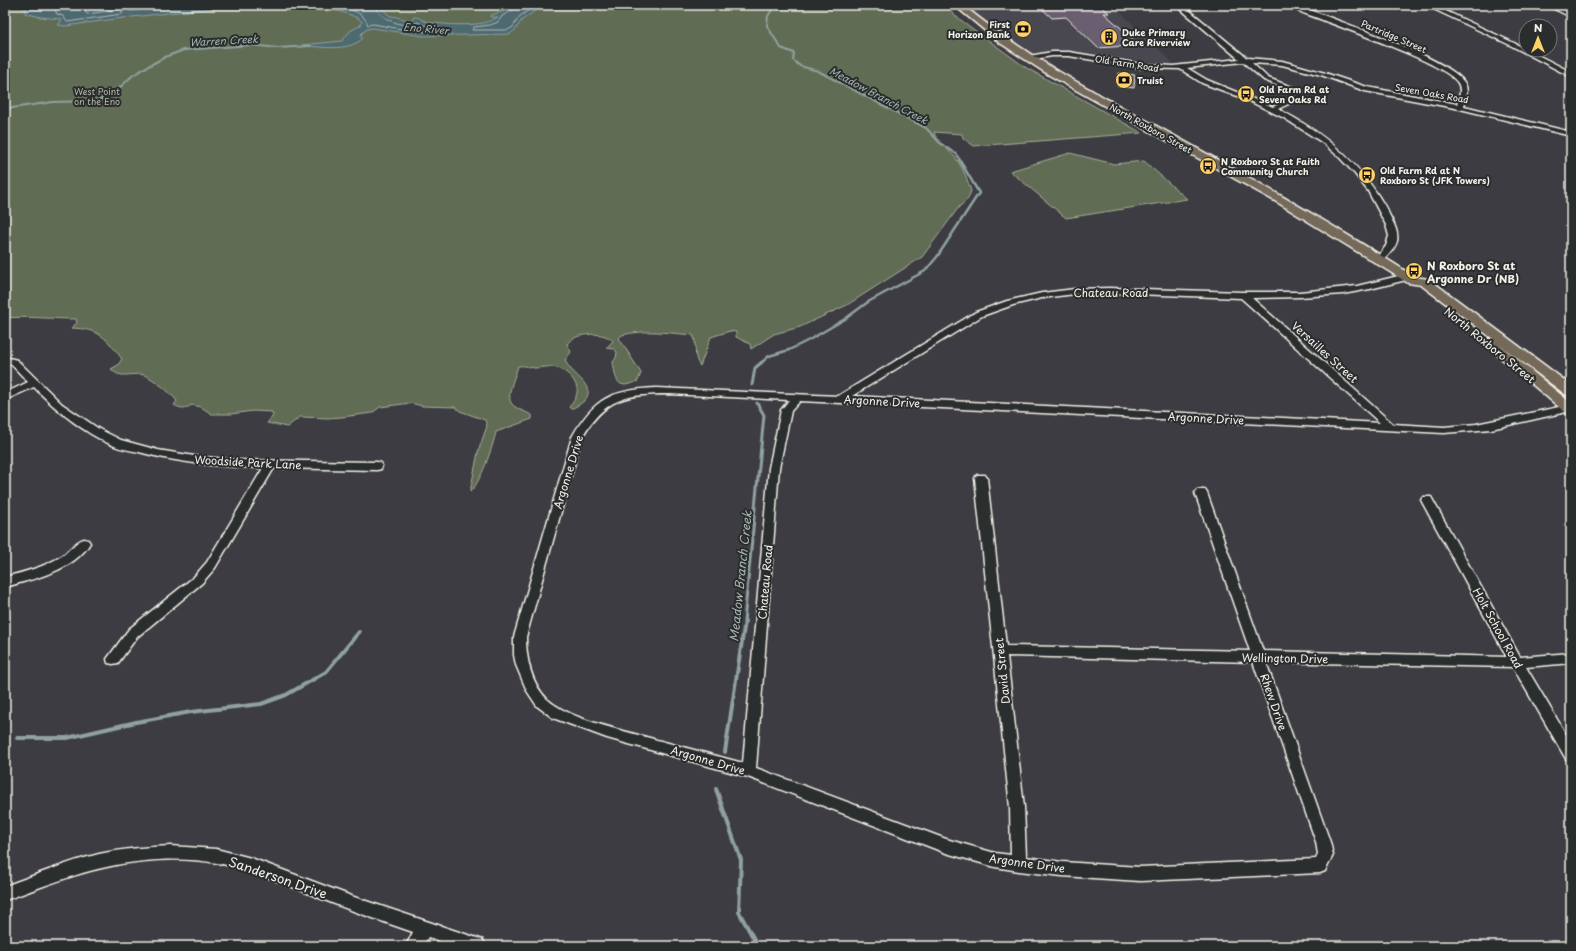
<svg xmlns="http://www.w3.org/2000/svg" width="1576" height="951" font-family="'Playpen Sans',sans-serif">
<rect width="100%" height="100%" fill="#3d3c42"/>
<filter id="ink" filterUnits="userSpaceOnUse"><feTurbulence type="fractalNoise" baseFrequency=".025" numOctaves="2"/><feDisplacementMap in="SourceGraphic" scale="8" xChannelSelector="R" yChannelSelector="G"/><feConvolveMatrix kernelMatrix="1 2 1 2 8 2 1 2 1" color-interpolation-filters="sRGB"/></filter>
<g filter="url(#ink)">
<path fill="#4a4650" d="M968 5H1113L1172 62 1173 65 1065 51 1035 53 1026 51 976 14Z"/>
<g fill="#616c53" stroke="#aaae9e">
<path d="M5 5H945L954 15 1025 67 1142 133 974 146 963 138 962 134 934 132C936 141 952 152 958 161 964 170 968 181 971 191L968 199 959 207 922 257 847 305 800 327 774 334 751 349 750 344 736 337V332L730 331 711 337 700 366C692 356 698 345 693 335 669 333 645 329 622 335L619 338 641 373 638 381C616 391 616 380 613 362L616 358 617 352 614 349 606 348 613 341C605 332 585 333 574 338 571 339 569 342 567 344L571 352 565 360C571 377 610 391 571 409L569 407C573 403 576 398 577 393 579 381 564 368 553 367 547 366 540 368 534 368 528 367 525 365 518 366 516 375 505 396 512 404 516 409 526 412 532 415V419L496 432C493 446 480 484 470 492L478 452 487 426 485 420 460 411 455 407 422 406 411 403 380 407 372 413 342 417 329 418 300 417 287 427 267 423 273 416 272 412 253 411 231 414H212L201 407 192 405C185 409 181 409 174 405L177 401C171 393 153 378 144 375 132 372 120 380 111 369L118 365 122 359C106 337 99 329 71 328L77 323 76 319C52 319 29 316 5 318Z"/>
<path d="M1070 153 1114 164 1144 161 1187 199 1066 218 1010 171Z"/>
</g>
<path fill="#4d6b70" stroke="#90a1a0" d="M12 5H67L68 6 65 8 74 9 77 7 76 5H125L128 10 131 11 176 5H372L380 7 390 16C397 16 404 20 412 21L414 17C419 16 422 21 428 22 446 25 483 28 498 17H490L491 15 502 12 515 5H543L522 20 515 30 510 34 423 36 373 28 367 29 361 34 362 39C348 52 319 47 302 45L342 41 350 31 361 25 362 21C351 13 331 8 316 8 311 9 311 10 305 8H215L123 18 65 26 58 25 61 22V19L40 17 25 13 26 8Z"/>
<g fill="none" stroke-linecap="round" stroke-linejoin="round">
<g stroke="#b1bbb8" stroke-width="1">
<path d="M49 5 54 7 57 14 63 16 67 22 122 14 123 12 121 5"/>
<path d="M86 5 85 12 87 14 115 10 116 5"/>
<path d="M322 5C338 7 362 7 368 25L373 24 418 32 441 30 440 28 423 25 418 22C405 30 379 19 374 5"/>
<path d="M515 5 513 10 502 16 498 22 490 25 474 27 472 30H508L513 27 519 17 536 5"/>
</g>
<g stroke="#90a1a0" stroke-width="2">
<path d="M773 5 774 7 768 16 767 26 781 48 794 53 793 60 800 66 818 71 926 128 940 143 956 154 960 160"/>
<path d="M5 109 53 102 93 101 105 98 114 93 132 76 143 69 165 57 184 50 251 45 278 48 311 46"/>
</g>
<path stroke="#90a1a0" stroke-width="2.5" d="M761 363 769 356 789 350 809 340 845 319 868 302 925 271 937 257 979 193 959 159"/>
<g stroke="#90a1a0" stroke-width="3">
<path d="M752 385 755 368 762 362"/>
<path d="M744 622 764 415 757 403"/>
</g>
<g stroke="#90a1a0" stroke-width="4">
<path d="M17 738H67L136 722 191 712 261 704 286 695 326 672 359 632"/>
<path d="M725 752 745 621"/>
<path d="M716 789 741 860 739 912 755 941 753 946"/>
</g>
</g>
<g fill="#695f6f" stroke="#f4f1e8">
<path d="M1038 5H1100L1109 13H1104L1140 45 1098 48 1066 17 1052 18Z"/>
<path d="M1119 73 1135 75 1134 88 1117 86Z"/>
</g>
<g fill="none" stroke-linecap="round" stroke-linejoin="round">
<g stroke="#f4f1e8" stroke-width="3">
<g id="minor">
<path d="M1176 5H1183L1247 58 1282 61 1325 73 1367 87 1457 104C1459 98 1462 90 1458 83 1447 64 1345 29 1320 19 1310 15 1297 12 1289 5H1297C1329 18 1449 58 1464 82 1469 89 1466 98 1464 106L1571 132V136L1460 109 1365 91 1321 75 1282 65 1252 63 1268 78 1300 90 1306 94 1301 98 1278 109C1325 133 1363 165 1388 212 1392 221 1399 231 1397 241 1395 249 1388 255 1383 261H1377L1376 259 1386 246 1389 236 1386 225 1368 191 1355 174 1340 158 1323 143 1284 118 1243 98 1202 83 1180 69 1141 68 1069 56H1052L1029 60 1026 58 1029 56 1052 52H1069L1141 64 1173 66 1239 59ZM1243 62 1264 80 1298 94 1273 107 1207 80 1187 68Z"/>
<path d="M1425 5H1433L1512 42 1571 72V77L1508 44Z"/>
<path d="M1546 5H1554L1571 13V17Z"/>
<path d="M1407 274 1411 277 1410 279 1370 289 1343 294 1300 297 1252 298 1393 424 1444 427 1476 424 1569 405H1571V411L1491 429 1444 433 800 401 791 411 779 468 756 768 946 839 995 853 1011 855 1010 807 975 478 977 475H985L987 478 1006 646 1250 651 1195 493 1197 490H1205L1207 493 1263 651 1507 657 1421 500 1423 497H1431L1520 657 1571 653V663L1526 667 1571 743V761L1566 759 1513 667 1266 662 1330 842 1333 855 1325 871 1320 873 1140 881 1062 876 1019 871 995 867 946 853 748 777 607 738 553 718 537 706 527 691 516 665 514 655V637L572 437C594 398 612 390 656 388L838 396 976 312 1007 301 1042 293 1075 289 1109 288 1242 292H1300L1357 286ZM1109 293 1241 298 1380 423 852 396 982 316 1013 305 1042 298 1075 294ZM669 394 789 400 781 410 769 468 743 763C710 754 678 746 646 737 617 729 569 719 547 699 531 683 526 658 526 637L582 437C605 398 626 394 669 394ZM1007 656 1253 662 1316 842 1318 854 1316 859 1140 867 1062 862 1026 857 1024 807Z"/>
<path d="M5 357 17 360 62 404 99 429 121 440 158 450 194 456 236 460 377 462 381 463 382 466 381 469 377 470 274 468 215 568 202 583 137 637 118 663 113 664 108 663 107 659 129 629 194 577 207 562 263 468C221 467 179 463 139 452 130 450 120 449 112 445 83 432 56 410 34 387L5 400V393L28 382 11 364 5 363Z"/>
<path d="M84 539 88 540 90 543C74 571 33 579 5 587V577C25 572 44 567 62 556 69 551 76 541 84 539Z"/>
<path d="M170 846 216 849 251 858 354 897 483 940 485 946H454L428 937 423 946H406L413 932C381 921 349 910 317 897 284 884 252 869 217 863 183 857 145 859 111 866 75 873 40 888 5 900V886C36 875 67 862 99 854 123 849 146 847 170 846Z"/>
</g>
</g>
<g stroke="#f4f1e8" stroke-width="3">
<path id="highway" d="M954 5H963C1027 58 1100 95 1173 135 1255 180 1336 226 1415 277L1429 279 1571 385V396L1566 395 1500 345 1571 403V415L1566 413 1482 342 1484 339H1493L1421 285 1408 283 1280 204 1049 75 1000 43Z"/>
</g>
<use href="#minor" fill="#2a2d2e" fill-rule="evenodd"/>
<use href="#highway" fill="#746a5a" fill-rule="evenodd"/>
</g>
</g>
<defs>
<g id="bank-disc" transform="scale(0.9)"><circle r="9.5" fill="#ffd166" stroke="#2a2d2e"/><path d="M-6-4H6V4H-6ZM0-2.3a2.3 2.3 0 1 0 0 4.6a2.3 2.3 0 1 0 0-4.6Z" fill="#111"/></g>
<g id="building-disc" transform="scale(0.9)"><circle r="9.5" fill="#ffd166" stroke="#2a2d2e"/><path d="M-4-6H4V6H1V3H-1V6H-4ZM-2.5-4.3h1.7v1.8h-1.7ZM.8-4.3h1.7v1.8H.8ZM-2.5-1h1.7V.8h-1.7ZM.8-1h1.7V.8H.8Z" fill="#111"/></g>
<g id="bus-disc" transform="scale(0.9)"><circle r="9.5" fill="#ffd166" stroke="#2a2d2e"/><path d="M-5-6H5V4H4V6H2V4H-2V6H-4V4H-5ZM-3.5-4V0h7V-4ZM-3.5 1.2v1.5H-2V1.2ZM2 1.2v1.5H3.5V1.2Z" fill="#111"/></g>
</defs>
<g fill-rule="evenodd">
<use href="#bank-disc" x="1023" y="29"/>
<use href="#building-disc" x="1109" y="37"/>
<use href="#bank-disc" x="1124" y="80"/>
<use href="#bus-disc" x="1246" y="94"/>
<use href="#bus-disc" x="1208" y="166"/>
<use href="#bus-disc" x="1367" y="175"/>
<use href="#bus-disc" x="1414" y="271"/>
</g>
<g text-anchor="middle" dominant-baseline="central" stroke-width="4" stroke-linejoin="round" paint-order="stroke">
<g font-size="9" font-weight="bold" fill="#f4f1e8" stroke="#2a2d2e" text-anchor="start">
<text x="1010" y="24" text-anchor="end">First<tspan x="1010" dy="10">Horizon Bank</tspan></text>
<text x="1122" y="32">Duke Primary<tspan x="1122" dy="10">Care Riverview</tspan></text>
<text x="1137" y="80">Truist</text>
<text x="1259" y="89">Old Farm Rd at<tspan x="1259" dy="10">Seven Oaks Rd</tspan></text>
<text x="1221" y="161">N Roxboro St at Faith<tspan x="1221" dy="10">Community Church</tspan></text>
<text x="1380" y="170">Old Farm Rd at N<tspan x="1380" dy="10">Roxboro St (JFK Towers)</tspan></text>
</g>
<g font-size="9" fill="#f4f1e8" stroke="#2a2d2e">
<text transform="translate(1394 36) rotate(23)">Partridge Street</text>
<text transform="translate(1127 63) rotate(9)">Old Farm Road</text>
<text transform="translate(1432 93) rotate(10)">Seven Oaks Road</text>
<text transform="translate(1151 128) rotate(29)">North Roxboro Street</text>
</g>
<g font-size="9" fill="#b2b5a5" stroke="#2a2d2e">
<text x="97" y="91">West Point<tspan x="97" dy="10">on the Eno</tspan></text>
</g>
<g font-size="10" font-style="italic" fill="#a9b5b2" stroke="#2a2d2e">
<text transform="translate(426 28) rotate(5)">Eno River</text>
<text transform="translate(224 40) rotate(-3)">Warren Creek</text>
<text transform="translate(879 95) rotate(28)">Meadow Branch Creek</text>
</g>
<g font-size="11" font-weight="bold" fill="#f4f1e8" stroke="#2a2d2e" text-anchor="start">
<text x="1427" y="265">N Roxboro St at<tspan x="1427" dy="13">Argonne Dr (NB)</tspan></text>
</g>
<g font-size="11" fill="#f4f1e8" stroke="#2a2d2e">
<text x="1111" y="292">Chateau Road</text>
<text transform="translate(1490 345) rotate(39)">North Roxboro Street</text>
<text transform="translate(1325 352) rotate(42)">Versailles Street</text>
<text transform="translate(882 401) rotate(3)">Argonne Drive</text>
<text transform="translate(1206 418) rotate(3)">Argonne Drive</text>
<text transform="translate(248 462) rotate(3)">Woodside Park Lane</text>
<text transform="translate(568 472) rotate(-73)">Argonne Drive</text>
<text transform="translate(765 582) rotate(-85)">Chateau Road</text>
<text transform="translate(1498 628) rotate(61)">Holt School Road</text>
<text transform="translate(1285 658) rotate(1)">Wellington Drive</text>
<text transform="translate(1002 671) rotate(-96)">David Street</text>
<text transform="translate(1274 702) rotate(71)">Rhew Drive</text>
<text transform="translate(708 760) rotate(16)">Argonne Drive</text>
<text transform="translate(1027 863) rotate(8)">Argonne Drive</text>
</g>
<g font-size="12" font-style="italic" fill="#a9b5b2" stroke="#2a2d2e">
<text transform="translate(740 576) rotate(-84)">Meadow Branch Creek</text>
</g>
<g font-size="13" fill="#f4f1e8" stroke="#2a2d2e">
<text transform="translate(278 877) rotate(19)">Sanderson Drive</text>
</g>
</g>
<rect width="1576" height="951" fill="none" stroke="#2a2d2e" stroke-width="20"/>
<rect x="10" y="10" width="1556" height="931" fill="none" stroke="#f4f1e8" stroke-width="1.5" filter="url(#ink)"/>
<g transform="translate(1538 38)"><circle r="19" fill="#2a2d2e" stroke="#7b7b78"/>
<path d="M0-3L7 15L0 10L-7 15Z" fill="#ffd166"/>
<text y="-6" font-size="11" font-weight="bold" text-anchor="middle" fill="#f4f1e8">N</text>
</g>
</svg>
